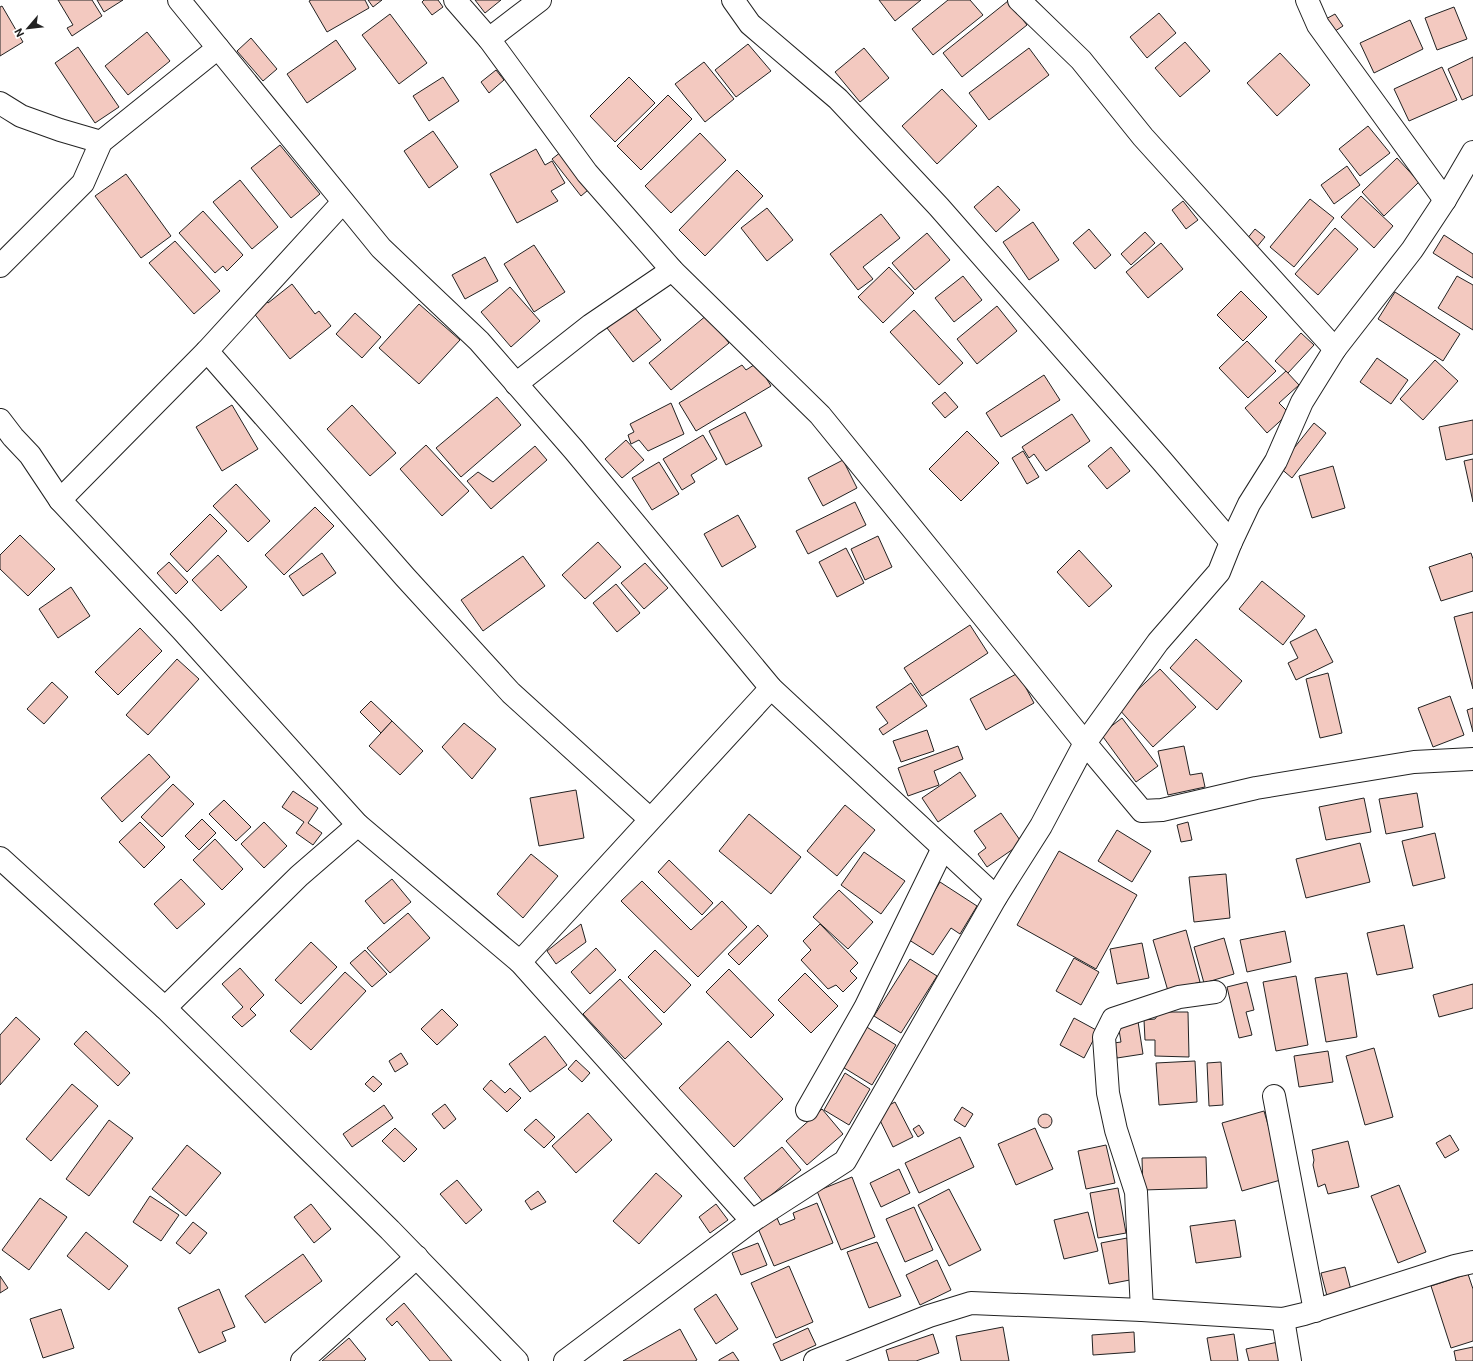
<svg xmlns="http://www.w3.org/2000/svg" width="1473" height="1361" font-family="Roboto,sans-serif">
<rect width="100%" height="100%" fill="#fff"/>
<g fill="#f3c9c0" stroke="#222">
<path d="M58 0H92L102 16 72 36 67 28 73 25Z"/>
<path d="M97 0H123L104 12Z"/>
<path d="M311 0H365L369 8 327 32 309 1Z"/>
<path d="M368 0H382L373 7Z"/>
<path d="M424 0H438L443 7 432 15 422 2Z"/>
<path d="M475 0H501L485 13Z"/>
<path d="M879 0H921L895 21Z"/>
<path d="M948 0H970L983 15 933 55 912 29Z"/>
<path d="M1008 1 1027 25 962 77 943 53Z"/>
<path d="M2 6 23 42 0 56V7Z"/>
<path d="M1454 7 1467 39 1437 50 1425 18Z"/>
<path d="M1159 13 1176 33 1147 58 1130 37Z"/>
<path d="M390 14 427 63 399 84 362 35Z"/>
<path d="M1335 14 1343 26 1332 33 1324 20Z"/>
<path d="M1410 20 1423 49 1374 73 1360 43Z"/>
<path d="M147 32 170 61 128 95 105 66Z"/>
<path d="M251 38 277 69 263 81 237 51Z"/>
<path d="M336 40 356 69 307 103 287 74Z"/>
<path d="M1185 42 1210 71 1180 97 1155 68Z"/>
<path d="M748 44 771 71 736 97 715 70Z"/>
<path d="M78 47 119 107 95 123 55 63Z"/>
<path d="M864 48 889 78 860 102 835 72Z"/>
<path d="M1029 48 1049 75 989 120 969 93Z"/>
<path d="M1280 53 1310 85 1277 116 1247 83Z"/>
<path d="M1473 57V95L1462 100 1448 69Z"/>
<path d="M704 62 734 99 705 122 675 84Z"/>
<path d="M1442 67 1457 100 1409 121 1394 89Z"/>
<path d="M496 70 504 80 489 93 481 82Z"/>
<path d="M443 77 459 101 429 121 413 96Z"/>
<path d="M629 77 655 103 615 142 590 116Z"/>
<path d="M942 89 977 126 937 164 902 126Z"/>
<path d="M668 95 692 119 641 170 617 146Z"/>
<path d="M1368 126 1390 153 1360 176 1339 149Z"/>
<path d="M433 131 458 167 429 188 404 151Z"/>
<path d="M700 133 726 160 671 213 645 186Z"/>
<path d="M280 145 320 194 291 218 251 168Z"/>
<path d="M566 148 594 185 581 196 552 159Z"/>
<path d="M536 149 545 165 552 161 565 183 551 191 558 201 517 223 490 174Z"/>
<path d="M1397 158 1419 182 1384 216 1362 192Z"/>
<path d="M1347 166 1360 185 1334 204 1321 185Z"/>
<path d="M737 170 763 196 705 256 679 230Z"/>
<path d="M126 174 171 236 141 258 95 196Z"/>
<path d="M240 180 278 227 252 249 213 202Z"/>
<path d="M998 186 1020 210 996 232 974 207Z"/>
<path d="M1361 196 1393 226 1374 248 1341 217Z"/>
<path d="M1310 199 1334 218 1294 267 1270 247Z"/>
<path d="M1183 201 1198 220 1186 229 1172 210Z"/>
<path d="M767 208 793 240 767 261 741 228Z"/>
<path d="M203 211 243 255 227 271 223 266 215 273 179 233Z"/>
<path d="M881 214 900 238 863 267 873 279 858 290 830 254Z"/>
<path d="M1033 222 1059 260 1029 280 1003 242Z"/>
<path d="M1335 228 1358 249 1318 295 1295 274Z"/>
<path d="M1089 229 1111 255 1095 269 1073 243Z"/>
<path d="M1255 229 1265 237 1256 248 1246 240Z"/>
<path d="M1145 232 1155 243 1131 265 1121 254Z"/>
<path d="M927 233 950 260 915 290 892 263Z"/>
<path d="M1444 235 1473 254V278L1433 253Z"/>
<path d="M175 241 220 291 194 314 149 263Z"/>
<path d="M1161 243 1183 269 1148 298 1126 272Z"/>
<path d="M534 245 565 292 534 312 504 264Z"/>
<path d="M485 257 498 281 465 299 452 275Z"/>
<path d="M889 267 914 293 883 323 858 297Z"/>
<path d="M963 276 982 300 954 322 935 298Z"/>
<path d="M1457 276 1473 285V330L1438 308Z"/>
<path d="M292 284 315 314 319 311 331 326 290 359 249 307 262 296 268 303Z"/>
<path d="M510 287 540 321 511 347 481 312Z"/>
<path d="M1241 291 1267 317 1243 341 1217 315Z"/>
<path d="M1395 292 1460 334 1443 361 1378 319Z"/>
<path d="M419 304 460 340 419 384 379 348Z"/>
<path d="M997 306 1017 331 977 364 957 339Z"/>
<path d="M634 307 661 340 633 362 607 328Z"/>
<path d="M914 310 963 363 939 385 890 332Z"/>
<path d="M355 313 381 337 362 358 336 334Z"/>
<path d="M707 315 729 343 671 390 649 363Z"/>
<path d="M1301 333 1314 345 1288 373 1275 361Z"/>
<path d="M1247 341 1276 371 1248 398 1219 368Z"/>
<path d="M1377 358 1408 380 1391 404 1360 382Z"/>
<path d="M1435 360 1458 381 1423 420 1400 399Z"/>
<path d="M757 363 771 386 696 431 679 403 742 365 746 370Z"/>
<path d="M1286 371 1299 385 1279 403 1289 413 1267 433 1245 408Z"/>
<path d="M1044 375 1060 400 1001 437 986 413Z"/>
<path d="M945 392 958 407 945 418 932 403Z"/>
<path d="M497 397 521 425 461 477 436 448Z"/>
<path d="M671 403 684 434 648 451 639 440 631 444 628 435 634 432 630 424Z"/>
<path d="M232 405 258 449 222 471 196 427Z"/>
<path d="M352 405 396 453 370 476 327 429Z"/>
<path d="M745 412 762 446 726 465 709 431Z"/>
<path d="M1072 414 1090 441 1046 471 1034 454 1029 458 1022 447Z"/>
<path d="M1473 420V454L1446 460 1439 427Z"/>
<path d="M1314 423 1326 433 1292 478 1279 467Z"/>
<path d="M967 431 999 463 961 501 929 469Z"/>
<path d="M703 435 717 459 691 475 695 482 682 490 663 459Z"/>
<path d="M626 440 644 460 622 478 605 459Z"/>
<path d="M426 445 469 491 442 516 400 469Z"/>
<path d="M535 446 547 460 491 509 467 481 478 472 493 482Z"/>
<path d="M1111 447 1130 471 1107 489 1088 466Z"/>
<path d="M1023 451 1039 477 1027 484 1012 458Z"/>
<path d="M1473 459V502L1464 461Z"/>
<path d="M843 460 857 488 823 506 808 478Z"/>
<path d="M659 462 679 494 652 510 632 478Z"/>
<path d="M1333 466 1345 508 1312 518 1299 476Z"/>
<path d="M236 484 270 521 248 542 213 506Z"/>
<path d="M855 502 866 525 808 554 796 531Z"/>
<path d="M315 507 334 526 284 575 265 555Z"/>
<path d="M210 514 227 531 187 572 170 554Z"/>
<path d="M738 515 756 547 722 567 704 534Z"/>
<path d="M20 535 55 569 28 596 0 569V555Z"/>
<path d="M878 536 892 567 865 580 851 549Z"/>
<path d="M598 542 621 567 585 599 562 575Z"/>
<path d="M846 548 864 583 837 597 819 562Z"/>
<path d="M1079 550 1112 586 1089 607 1057 572Z"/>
<path d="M322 553 336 573 303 596 289 576Z"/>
<path d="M1471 553 1473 559V591L1441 601 1429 567Z"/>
<path d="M218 555 247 587 221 611 192 580Z"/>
<path d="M523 556 545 586 483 631 461 600Z"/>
<path d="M169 562 188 582 176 594 157 573Z"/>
<path d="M645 563 668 588 644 609 621 583Z"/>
<path d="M1262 581 1305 616 1283 645 1239 609Z"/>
<path d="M616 584 640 613 617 632 593 603Z"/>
<path d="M71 587 90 616 58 638 39 609Z"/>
<path d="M1473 612V689L1454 617Z"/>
<path d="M970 625 988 653 922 696 904 668Z"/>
<path d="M140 628 162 651 118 695 95 672Z"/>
<path d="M1316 629 1333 662 1296 680 1288 663 1298 658 1290 642Z"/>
<path d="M1196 639 1242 681 1217 710 1170 668Z"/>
<path d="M177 659 199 679 148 735 126 715Z"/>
<path d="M1160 669 1196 707 1153 747 1118 708Z"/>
<path d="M1018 673 1034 703 986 730 970 699Z"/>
<path d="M1328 673 1342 733 1320 738 1306 679Z"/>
<path d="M52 682 68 697 44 724 27 709Z"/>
<path d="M911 683 927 706 883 735 879 729 888 723 876 707Z"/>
<path d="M1450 696 1464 735 1433 747 1418 708Z"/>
<path d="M371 701 392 721 381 733 360 712Z"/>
<path d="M1473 708V732L1467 710Z"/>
<path d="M1122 718 1158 766 1136 782 1101 734Z"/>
<path d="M392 721 423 751 400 775 369 746Z"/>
<path d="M464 723 496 749 472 779 442 747Z"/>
<path d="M927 730 934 751 901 762 893 741Z"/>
<path d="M958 746 963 759 934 771 939 785 908 796 898 768Z"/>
<path d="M1184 746 1190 775 1202 773 1205 787 1168 795 1158 751Z"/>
<path d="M149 754 170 777 122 822 101 798Z"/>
<path d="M960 772 976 796 938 822 922 798Z"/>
<path d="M173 784 194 804 162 837 141 817Z"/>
<path d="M576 790 584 838 539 846 530 798Z"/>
<path d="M293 791 318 808 308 823 322 833 313 845 296 833 304 822 282 807Z"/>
<path d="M1417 793 1423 827 1386 834 1379 799Z"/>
<path d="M1364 798 1371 832 1326 840 1319 807Z"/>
<path d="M224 800 251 827 236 841 209 814Z"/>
<path d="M845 805 875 830 837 876 807 851Z"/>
<path d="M1001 813 1022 843 987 867 978 854 986 848 974 831Z"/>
<path d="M749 814 801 857 771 894 719 851Z"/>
<path d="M202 819 216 833 199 850 185 836Z"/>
<path d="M140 822 165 847 144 868 119 842Z"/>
<path d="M264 822 287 846 264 868 241 844Z"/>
<path d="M1188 822 1192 840 1181 842 1177 825Z"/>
<path d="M1117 830 1151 851 1132 882 1098 861Z"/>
<path d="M1435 833 1445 878 1413 886 1402 841Z"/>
<path d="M215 839 243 869 222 890 193 860Z"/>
<path d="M1360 843 1370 882 1306 898 1296 859Z"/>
<path d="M1059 851 1137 895 1096 969 1017 925Z"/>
<path d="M864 852 905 881 881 914 841 885Z"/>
<path d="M531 854 558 876 523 918 497 894Z"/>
<path d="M669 860 713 903 702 915 658 872Z"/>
<path d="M1226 874 1230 918 1194 922 1189 877Z"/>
<path d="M181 879 205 904 177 929 154 904Z"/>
<path d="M392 879 411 902 384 924 365 901Z"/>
<path d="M642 881 691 930 722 901 747 927 698 977 621 901Z"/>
<path d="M940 882 977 906 960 934 951 928 933 955 906 938Z"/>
<path d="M839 890 873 922 848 949 813 917Z"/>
<path d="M408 913 430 938 390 973 367 948Z"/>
<path d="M581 924 586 942 556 964 547 951Z"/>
<path d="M820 924 858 963 850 971 857 978 843 992 836 985 828 989 801 960 811 950 803 941Z"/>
<path d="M758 925 768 936 739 965 728 954Z"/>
<path d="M1404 925 1413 968 1377 975 1367 933Z"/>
<path d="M1186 930 1200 982 1168 991 1153 940Z"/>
<path d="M1285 931 1291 962 1247 972 1240 940Z"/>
<path d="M1224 938 1234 974 1204 983 1194 947Z"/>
<path d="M311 942 337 967 301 1004 275 980Z"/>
<path d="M1142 943 1149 978 1117 984 1110 949Z"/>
<path d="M596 948 616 970 590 994 571 972Z"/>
<path d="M365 950 387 974 372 987 350 963Z"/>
<path d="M655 950 691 985 664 1013 628 977Z"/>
<path d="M1074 958 1099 972 1081 1005 1056 991Z"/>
<path d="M910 959 937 976 901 1033 874 1016Z"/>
<path d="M240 968 264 995 250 1009 256 1015 242 1027 232 1017 243 1007 222 984Z"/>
<path d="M729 969 774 1015 751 1038 706 992Z"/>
<path d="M345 972 366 991 311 1050 290 1031Z"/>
<path d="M805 973 838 1006 811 1033 778 1000Z"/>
<path d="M1347 973 1357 1037 1326 1042 1315 978Z"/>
<path d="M1296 976 1308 1045 1276 1051 1263 982Z"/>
<path d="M620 979 662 1024 625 1059 583 1014Z"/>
<path d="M1247 982 1254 1010 1246 1012 1252 1035 1239 1038 1227 987Z"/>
<path d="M1473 984V1008L1439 1017 1433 995Z"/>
<path d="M442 1009 458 1025 437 1045 421 1029Z"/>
<path d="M1160 1012H1188L1189 1057 1155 1056V1040H1145L1144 1020 1155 1019Z"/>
<path d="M1137 1015 1143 1054 1117 1058 1114 1043 1121 1042 1117 1018Z"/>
<path d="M16 1017 40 1039 0 1085V1035Z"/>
<path d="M1074 1018 1098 1031 1084 1058 1060 1045Z"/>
<path d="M865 1026 896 1045 872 1085 841 1066Z"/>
<path d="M86 1031 130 1073 118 1086 74 1044Z"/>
<path d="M545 1036 567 1065 530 1092 509 1064Z"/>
<path d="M728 1041 783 1099 734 1147 679 1088Z"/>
<path d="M1374 1048 1393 1117 1365 1125 1346 1056Z"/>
<path d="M1328 1051 1333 1082 1299 1087 1294 1056Z"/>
<path d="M401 1053 408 1064 395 1072 389 1061Z"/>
<path d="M576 1060 590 1073 582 1082 568 1069Z"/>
<path d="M1195 1061 1197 1102 1159 1105 1156 1063Z"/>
<path d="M1221 1062 1223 1105 1209 1106 1207 1063Z"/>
<path d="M845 1073 870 1089 849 1125 824 1110Z"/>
<path d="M373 1076 382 1084 374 1092 365 1084Z"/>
<path d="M491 1080 505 1093 510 1088 521 1098 507 1112 483 1089Z"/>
<path d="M72 1084 98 1106 51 1161 26 1139Z"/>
<path d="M895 1102 913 1137 893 1147 876 1112Z"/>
<path d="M445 1104 456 1119 444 1129 432 1114Z"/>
<path d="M384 1105 393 1118 352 1147 343 1134Z"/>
<path d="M962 1107 973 1114 965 1127 954 1120Z"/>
<path d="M822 1109 843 1134 807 1165 786 1141Z"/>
<path d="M1264 1111 1284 1179 1242 1191 1222 1123Z"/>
<path d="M588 1113 612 1140 576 1173 552 1146Z"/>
<circle cx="1045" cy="1121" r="7"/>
<path d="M536 1119 555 1137 544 1148 524 1130Z"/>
<path d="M109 1120 133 1138 89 1196 66 1179Z"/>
<path d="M919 1125 924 1133 918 1137 913 1129Z"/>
<path d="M395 1128 417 1149 404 1162 382 1141Z"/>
<path d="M1035 1128 1053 1169 1016 1185 998 1144Z"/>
<path d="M1450 1135 1459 1150 1445 1158 1436 1143Z"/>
<path d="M960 1137 974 1167 919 1193 905 1163Z"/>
<path d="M1348 1141 1359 1187 1328 1194 1325 1184 1318 1187 1313 1165 1314 1160 1312 1150Z"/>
<path d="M187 1145 221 1173 186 1216 152 1189Z"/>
<path d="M1106 1145 1115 1183 1086 1189 1078 1151Z"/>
<path d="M782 1147 801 1170 763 1202 744 1178Z"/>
<path d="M1206 1157 1207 1188 1143 1190 1142 1158Z"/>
<path d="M899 1169 910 1193 881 1207 870 1183Z"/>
<path d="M656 1173 682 1196 639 1244 613 1221Z"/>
<path d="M852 1177 875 1237 841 1250 817 1191Z"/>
<path d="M457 1180 482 1210 466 1224 440 1194Z"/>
<path d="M1399 1185 1426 1252 1398 1263 1371 1196Z"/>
<path d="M1118 1188 1126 1233 1098 1238 1090 1193Z"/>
<path d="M949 1189 981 1250 949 1266 918 1205Z"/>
<path d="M538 1191 546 1202 531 1210 525 1201Z"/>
<path d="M150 1196 179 1215 161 1241 133 1222Z"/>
<path d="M40 1198 67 1217 29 1270 2 1250Z"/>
<path d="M817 1203 833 1243 774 1266 757 1226 777 1218 780 1225 795 1219 793 1213Z"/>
<path d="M311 1204 331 1229 314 1243 294 1217Z"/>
<path d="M716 1204 728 1220 710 1233 699 1217Z"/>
<path d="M914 1207 933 1250 905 1262 886 1219Z"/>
<path d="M1088 1212 1098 1251 1064 1259 1054 1220Z"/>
<path d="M1235 1220 1241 1257 1196 1263 1190 1226Z"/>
<path d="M193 1222 207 1233 190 1254 176 1243Z"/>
<path d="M86 1232 128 1266 109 1290 67 1256Z"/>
<path d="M1127 1238 1135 1279 1109 1284 1101 1243Z"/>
<path d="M877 1242 901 1296 869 1308 847 1252Z"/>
<path d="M758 1243 767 1265 741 1275 732 1253Z"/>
<path d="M303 1254 322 1281 265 1323 245 1296Z"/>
<path d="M937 1260 951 1290 920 1305 906 1275Z"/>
<path d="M789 1266 813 1322 776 1338 751 1283Z"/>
<path d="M1345 1267 1351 1290 1327 1296 1321 1273Z"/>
<path d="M1468 1274 1473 1289V1341L1451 1348 1431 1286Z"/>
<path d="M0 1276 8 1288 0 1293Z"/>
<path d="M219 1289 235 1327 222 1332 226 1341 199 1353 178 1308Z"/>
<path d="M716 1294 738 1329 716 1344 694 1309Z"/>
<path d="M404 1303 452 1361H430L397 1321 392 1326 386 1319Z"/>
<path d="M61 1309 74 1348 43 1358 30 1319Z"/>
<path d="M1003 1327 1009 1361H961L956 1336Z"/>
<path d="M808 1328 816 1345 781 1361 773 1344Z"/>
<path d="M680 1329 697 1360 695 1361H623Z"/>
<path d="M1134 1332 1135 1352 1093 1355 1092 1335Z"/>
<path d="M933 1334 939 1353 916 1361H889L886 1350Z"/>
<path d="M1234 1334 1238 1361H1211L1207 1338Z"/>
<path d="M349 1338 366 1359 364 1361H322Z"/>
<path d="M1278 1342 1283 1361H1249L1246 1349Z"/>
<path d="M1473 1347V1361H1456L1454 1351Z"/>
<path d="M733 1352 739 1361H719V1360Z"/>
</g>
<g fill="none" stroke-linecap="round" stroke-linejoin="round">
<g stroke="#222" stroke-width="24">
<g id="minor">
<path d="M179 0 381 248 479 341 574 450 771 688 996 897"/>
<path d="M455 0 489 39 587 173 672 270 820 415 946 570 1085 743 1142 811 1162 810 1256 788 1414 762 1473 759"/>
<path d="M733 0 750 24 838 99 939 207 1162 461 1231 542"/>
<path d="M1019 0 1081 60 1143 137 1335 349"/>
<path d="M1307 0 1318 25 1445 200"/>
<path d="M489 39 540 0"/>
<path d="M0 103 21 116 60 130 101 142"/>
<path d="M0 266 83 183 101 142 218 48"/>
<path d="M207 351 405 577 511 693 650 819"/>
<path d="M516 384 591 325 672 270"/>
<path d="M0 420 13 437 30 455 60 500 182 630 358 825"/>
<path d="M60 500 207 351 343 202"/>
<path d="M0 858 165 1008 390 1230 517 1361"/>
<path d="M520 962 771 688"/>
<path d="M165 1008 299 876 358 825 520 962 752 1221"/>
<path d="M1274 1096 1315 1311"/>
<path d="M807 1110 865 1008 943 848"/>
<path d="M1142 1310 1136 1192 1116 1130 1108 1093 1104 1037 1113 1019 1179 997 1215 992"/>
<path d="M1283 1319 1290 1361"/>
<path d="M302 1361 417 1257"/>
<path d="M565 1361 752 1221 845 1161 996 897 1041 826 1085 743 1158 642 1219 572 1231 542 1249 504 1276 461 1302 402 1335 349 1412 250 1445 200 1473 152"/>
<path d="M815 1361 929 1316 971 1303 1142 1310 1283 1319 1304 1314 1455 1266 1473 1262"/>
</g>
</g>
<use href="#minor" stroke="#fff" stroke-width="22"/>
</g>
<g transform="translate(28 28) rotate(242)" stroke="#ffffff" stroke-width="3" paint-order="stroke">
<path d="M0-3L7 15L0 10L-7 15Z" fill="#222222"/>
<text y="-6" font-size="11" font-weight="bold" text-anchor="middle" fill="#222222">N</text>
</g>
</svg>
